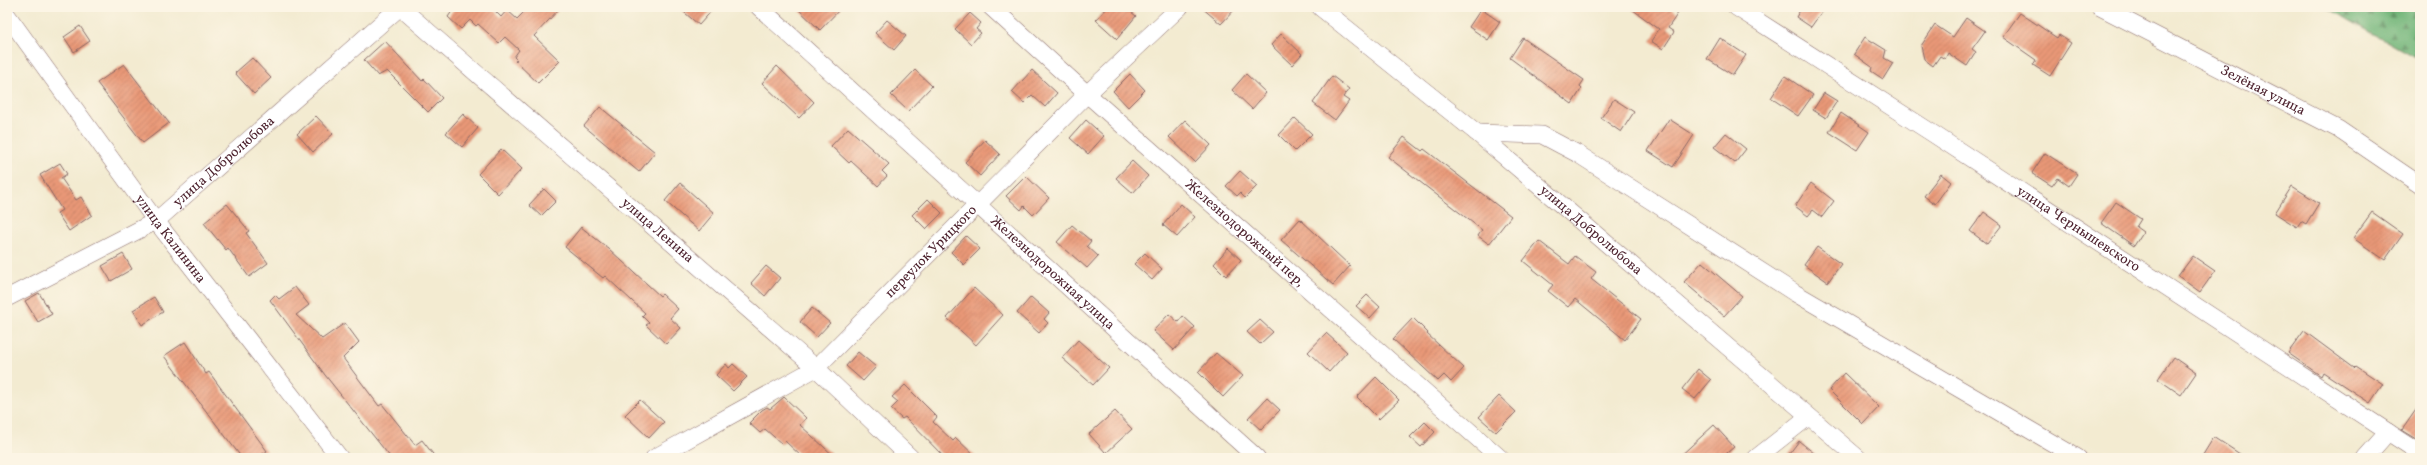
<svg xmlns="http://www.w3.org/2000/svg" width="2427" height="465" font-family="Vollkorn,serif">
<defs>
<pattern id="forest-firs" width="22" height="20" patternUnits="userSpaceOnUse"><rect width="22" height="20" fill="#72b679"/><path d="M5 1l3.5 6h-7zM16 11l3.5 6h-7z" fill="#609363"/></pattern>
<pattern id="building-hatch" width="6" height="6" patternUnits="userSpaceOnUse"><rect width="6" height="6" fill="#e99877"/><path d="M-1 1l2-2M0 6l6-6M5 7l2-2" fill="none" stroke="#bf7b62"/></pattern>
</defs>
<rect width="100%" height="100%" fill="#fcf5e5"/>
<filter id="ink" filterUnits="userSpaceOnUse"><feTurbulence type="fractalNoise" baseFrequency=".025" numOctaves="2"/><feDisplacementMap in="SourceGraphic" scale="8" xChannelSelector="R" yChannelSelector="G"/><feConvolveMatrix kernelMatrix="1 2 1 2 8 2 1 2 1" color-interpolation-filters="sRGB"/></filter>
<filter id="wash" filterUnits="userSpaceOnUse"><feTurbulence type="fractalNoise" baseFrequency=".012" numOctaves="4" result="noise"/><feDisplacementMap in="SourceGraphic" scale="16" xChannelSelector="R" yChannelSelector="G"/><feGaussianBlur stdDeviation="0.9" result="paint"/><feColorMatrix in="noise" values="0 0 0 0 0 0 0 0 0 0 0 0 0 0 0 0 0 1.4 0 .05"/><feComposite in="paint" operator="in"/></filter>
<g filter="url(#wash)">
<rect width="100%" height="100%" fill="#f3ebd1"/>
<path fill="url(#forest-firs)" stroke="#5e6a52" d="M2326 7H2420V60Z"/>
<g id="blocks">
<g fill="url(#building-hatch)">
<path d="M455 7H491L501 17 507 10 517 19 529 7H561L534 36 560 61 538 83 515 61 517 60 514 57 519 50 505 37 499 43 478 24 476 26 470 20 461 29 448 17Z"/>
<path d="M678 7H715L699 25Z"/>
<path d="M796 7H842L820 30Z"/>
<path d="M1108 7H1125L1136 16 1117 39 1096 20Z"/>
<path d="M1201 7H1237L1221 24Z"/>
<path d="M1629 7H1669L1678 13 1668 28 1674 32 1663 49 1651 41 1659 29Z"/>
<path d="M1802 7H1825L1811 27 1796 17Z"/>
<path d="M1481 9 1500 22 1488 40 1469 27Z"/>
<path d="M970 13 981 23 976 29 981 33 971 44 955 29Z"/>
<path d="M2020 13 2057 38 2059 35 2071 43 2050 76 2033 65 2036 60 2003 37Z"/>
<path d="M1966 18 1985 31 1972 49 1976 52 1967 66 1948 53 1945 59 1940 56 1933 66 1924 59 1921 46 1935 25 1953 37Z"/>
<path d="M887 20 906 36 894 50 875 33Z"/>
<path d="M80 26 90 41 74 52 64 37Z"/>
<path d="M1281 34 1302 54 1292 65 1271 45Z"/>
<path d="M1865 37 1886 50 1884 58 1893 63 1883 79 1871 71 1872 67 1854 54Z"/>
<path d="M1523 38 1584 80 1580 86 1582 88 1572 104 1510 58Z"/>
<path d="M1720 38 1746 55 1733 75 1707 59Z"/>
<path d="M385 41 422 81 424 79 442 98 428 112 387 71 378 76 364 60Z"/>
<path d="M252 58 271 78 254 94 235 73Z"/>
<path d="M124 64 169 123 143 143 97 83Z"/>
<path d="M777 66 814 102 799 118 762 83Z"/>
<path d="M915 70 932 86 908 111 891 95Z"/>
<path d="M1032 70 1057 93 1045 107 1032 95 1024 103 1012 92Z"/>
<path d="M1130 74 1145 90 1128 107 1113 91Z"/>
<path d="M1246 74 1266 93 1252 109 1232 90Z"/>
<path d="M1332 76 1349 89 1343 97 1349 101 1335 120 1313 103Z"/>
<path d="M1785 76 1813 95 1798 116 1771 98Z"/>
<path d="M1824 93 1837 101 1826 118 1813 110Z"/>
<path d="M1614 99 1634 112 1621 132 1601 118Z"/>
<path d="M600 107 655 152 639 172 584 126Z"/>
<path d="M1841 113 1869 132 1857 150 1829 132Z"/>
<path d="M463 114 478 128 462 147 446 133Z"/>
<path d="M316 116 333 134 313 152 297 134Z"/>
<path d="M1295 118 1312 134 1295 151 1279 135Z"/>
<path d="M1669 119 1694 135 1673 167 1648 151Z"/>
<path d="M1086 120 1104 136 1088 154 1070 138Z"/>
<path d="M1185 120 1211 145 1195 162 1169 137Z"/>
<path d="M848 128 889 164 882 171 887 176 878 186 851 161 849 163 831 146Z"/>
<path d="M1726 133 1746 149 1735 163 1714 147Z"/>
<path d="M1404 137 1422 151 1424 149 1511 216 1489 244 1478 236 1482 230 1388 157Z"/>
<path d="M985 140 1000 154 980 176 965 162Z"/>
<path d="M501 149 522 169 498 194 478 174Z"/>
<path d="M2045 153 2077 174 2069 186 2058 178 2052 186 2032 173Z"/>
<path d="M1132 161 1148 176 1133 193 1116 178Z"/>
<path d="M60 163 67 174 61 178 76 200 81 197 92 215 69 231 57 213 62 210 40 175Z"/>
<path d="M1240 171 1257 186 1245 198 1240 193 1237 196 1226 186Z"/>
<path d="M1941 174 1951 182 1935 204 1924 196Z"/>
<path d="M1026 176 1049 198 1033 215 1024 206 1021 210 1006 196Z"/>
<path d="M680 183 714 213 699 231 665 201Z"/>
<path d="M1811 183 1834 201 1822 217 1813 210 1808 216 1795 206Z"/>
<path d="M2292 186 2319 203 2306 224 2301 221 2297 227 2275 213Z"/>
<path d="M544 189 556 201 541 216 529 205Z"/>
<path d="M928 199 942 213 926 229 912 215Z"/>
<path d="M2116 202 2141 219 2136 227 2143 232 2134 246 2101 223Z"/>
<path d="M227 204 249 231 246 233 268 263 249 277 228 248 226 250 204 223Z"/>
<path d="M1181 204 1195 217 1177 237 1163 225Z"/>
<path d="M1984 212 2002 225 1987 244 1970 231Z"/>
<path d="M2372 212 2403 234 2385 260 2353 238Z"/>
<path d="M1300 219 1350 266 1333 285 1281 240Z"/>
<path d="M1072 225 1091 241 1087 246 1098 256 1087 268 1057 242Z"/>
<path d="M581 227 609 249 660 296 662 294 678 309 670 318 681 328 666 344 646 325 649 323 642 316 645 313 605 276 603 278 565 247Z"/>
<path d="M966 236 980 249 964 265 951 252Z"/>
<path d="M1539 241 1569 264 1575 256 1596 272 1591 279 1641 319 1625 340 1575 299 1568 307 1548 291 1553 285 1523 261Z"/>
<path d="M1817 247 1841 264 1828 282 1804 265Z"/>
<path d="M1228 248 1241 260 1226 276 1214 264Z"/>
<path d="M1145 253 1162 269 1152 280 1134 264Z"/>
<path d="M123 254 132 269 111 281 102 266Z"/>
<path d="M2193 256 2215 271 2200 292 2178 276Z"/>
<path d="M1702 262 1742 296 1724 316 1684 282Z"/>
<path d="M766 266 780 278 765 296 751 283Z"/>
<path d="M295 287 309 305 296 315 322 339 345 323 359 342 343 358 379 406 382 404 415 445 422 440 436 458H391L325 375 270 300 275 295 279 299Z"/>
<path d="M974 288 1003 315 976 345 947 318Z"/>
<path d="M39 293 52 314 38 322 25 301Z"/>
<path d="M1367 295 1380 307 1370 318 1356 306Z"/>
<path d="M154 297 163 312 142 325 133 310Z"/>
<path d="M1031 297 1049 313 1044 319 1048 323 1039 333 1017 313Z"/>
<path d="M812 308 830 323 817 337 800 322Z"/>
<path d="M1169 314 1178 322 1183 316 1195 327 1174 350 1153 331Z"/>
<path d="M1413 318 1428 333 1427 334 1464 368 1451 382 1444 375 1438 381 1393 339Z"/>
<path d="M1260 320 1273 332 1260 344 1247 332Z"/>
<path d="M2304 331 2354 368 2356 366 2383 384 2370 403 2323 372 2321 376 2288 353Z"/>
<path d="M1326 333 1347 352 1329 372 1308 352Z"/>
<path d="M1078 340 1109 368 1093 385 1062 358Z"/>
<path d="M185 342 206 374 209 372 267 451 257 458H242L164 356Z"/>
<path d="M858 352 876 367 863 381 846 366Z"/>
<path d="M1216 353 1243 376 1223 397 1198 372Z"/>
<path d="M2173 357 2196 373 2181 395 2158 379Z"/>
<path d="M726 364 729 368 733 364 747 377 733 391 716 375Z"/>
<path d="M1698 369 1711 380 1695 399 1682 389Z"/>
<path d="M1844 373 1879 407 1863 424 1829 390Z"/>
<path d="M1376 377 1399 400 1379 419 1357 397Z"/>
<path d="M905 385 937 417 933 422 953 441 956 438 977 458H945L905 417 902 419 891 409 898 402 892 397Z"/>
<path d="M1499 396 1516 412 1496 432 1479 417Z"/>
<path d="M784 397 806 418 800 425 836 458H803L785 441 782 444 765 429 760 433 749 423 762 410 767 407 770 409Z"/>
<path d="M1267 398 1280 410 1261 430 1248 418Z"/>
<path d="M640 400 664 422 649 438 625 415Z"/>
<path d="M2420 404V441L2402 430Z"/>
<path d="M1115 411 1132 429 1106 453 1089 434Z"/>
<path d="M1425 422 1435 432 1421 447 1410 437Z"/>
<path d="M1714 425 1734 447 1721 458H1678Z"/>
<path d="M2214 437 2246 458H2201Z"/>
<path d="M1799 441 1820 458H1786Z"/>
</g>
</g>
</g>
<g filter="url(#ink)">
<use href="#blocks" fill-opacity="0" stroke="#856665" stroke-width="1"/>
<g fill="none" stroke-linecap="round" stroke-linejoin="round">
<g stroke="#856665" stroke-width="18">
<g id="minor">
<path id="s1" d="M400 7 816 368 911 458"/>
<path id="s2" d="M759 7 1257 458"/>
<path id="s3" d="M991 7 1087 94 1500 458"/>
<path id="s4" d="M1320 7 1477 133 1858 458"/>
<path id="s5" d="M1736 7 1932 133 2420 453"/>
<path id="s6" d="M2100 7 2338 129 2420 185"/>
<path id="s7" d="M7 15 156 221 340 458"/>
<path d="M1477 133 1542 135 1578 154 1795 293 2078 458"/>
<path id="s8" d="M7 298 156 221 400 7"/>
<path id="s9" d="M654 458 816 368 1087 94 1180 7"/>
<path d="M1756 458 1808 417"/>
<path d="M2365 458 2388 432"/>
</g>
</g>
<use href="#minor" stroke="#fff" stroke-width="17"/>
</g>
</g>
<g text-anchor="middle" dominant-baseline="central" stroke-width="4" stroke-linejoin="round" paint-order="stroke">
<g font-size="14" fill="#4a1f2b" stroke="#fcf5e5">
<text stroke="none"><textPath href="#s6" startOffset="183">Зелёная улица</textPath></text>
<text stroke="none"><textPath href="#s8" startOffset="258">улица Добролюбова</textPath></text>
<text stroke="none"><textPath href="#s5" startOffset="408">улица Чернышевского</textPath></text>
<text stroke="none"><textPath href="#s4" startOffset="351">улица Добролюбова</textPath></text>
<text stroke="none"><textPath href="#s1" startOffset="341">улица Ленина</textPath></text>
<text stroke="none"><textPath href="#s3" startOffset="340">Железнодорожный пер,</textPath></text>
<text stroke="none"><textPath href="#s7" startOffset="277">улица Калинина</textPath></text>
<text stroke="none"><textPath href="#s9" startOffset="349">переулок Урицкого</textPath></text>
<text stroke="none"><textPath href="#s2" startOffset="396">Железнодорожная улица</textPath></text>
</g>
</g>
<rect width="2427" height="465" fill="none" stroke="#fcf5e5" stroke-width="24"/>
</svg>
